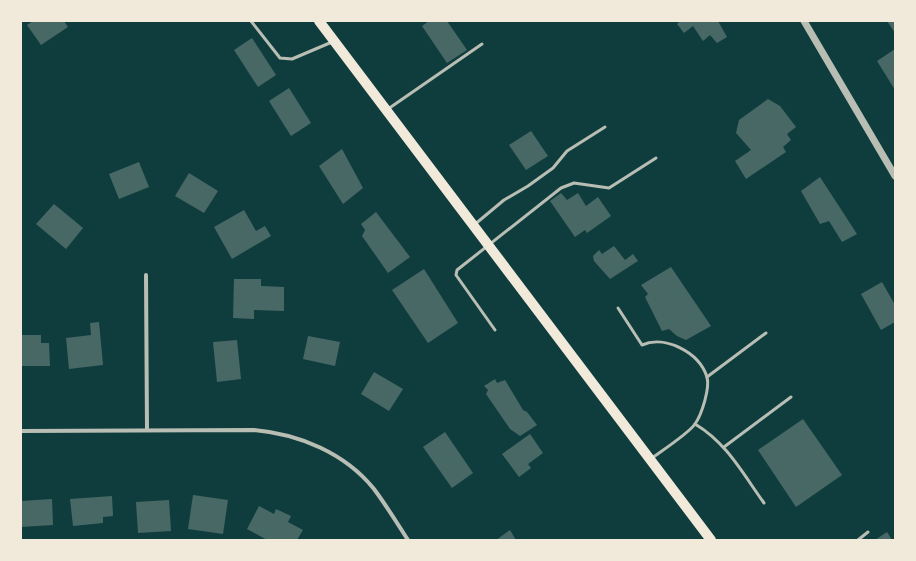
<svg xmlns="http://www.w3.org/2000/svg" width="916" height="561" font-family="'Nunito Sans',sans-serif">
<rect width="100%" height="100%" fill="#0f3d3e"/>
<g fill="#486865">
<path d="M33 21H64L68 27 41 45 27 25Z"/>
<path d="M429 21H447L467 50 447 63 422 26Z"/>
<path d="M680 21H718L727 37 717 43 710 35 703 41 693 26 684 33 677 24Z"/>
<path d="M887 21H895V33Z"/>
<path d="M252 38 276 75 258 87 234 50Z"/>
<path d="M895 49V90L877 61Z"/>
<path d="M289 88 311 123 291 136 269 101Z"/>
<path d="M768 99 780 106 796 127 787 134 791 140 783 147 786 152 746 179 735 161 751 150 736 133 739 120Z"/>
<path d="M531 131 548 156 526 170 509 145Z"/>
<path d="M342 149 363 188 343 204 319 166Z"/>
<path d="M139 162 149 187 119 199 109 174Z"/>
<path d="M189 173 218 191 204 213 175 196Z"/>
<path d="M820 177 857 234 842 242 829 221 820 224 801 191Z"/>
<path d="M561 193 567 200 578 193 586 206 598 197 611 216 587 233 585 230 575 237 550 201Z"/>
<path d="M54 204 83 228 66 249 36 224Z"/>
<path d="M244 210 256 231 265 226 271 236 232 259 214 227Z"/>
<path d="M376 212 410 257 388 273 362 236 365 230 361 224Z"/>
<path d="M614 246 625 260 633 254 638 261 610 279 594 261 593 256 599 250 602 254Z"/>
<path d="M671 267 711 326 686 340 677 336 669 329 662 331 645 297 648 294 641 285Z"/>
<path d="M424 269 458 323 428 343 392 290Z"/>
<path d="M234 279H261V286L284 287V311L254 310V319L233 318Z"/>
<path d="M882 282 895 305V322L881 330 861 294Z"/>
<path d="M99 322 103 365 69 369 66 338 91 335 90 323Z"/>
<path d="M21 335H41V343H49L50 366H21Z"/>
<path d="M308 336 340 342 335 366 303 359Z"/>
<path d="M237 340 241 379 217 382 213 342Z"/>
<path d="M374 372 403 389 389 411 361 394Z"/>
<path d="M495 379 497 383 505 380 523 410 527 412 537 425 520 436 510 429 486 394 488 390 484 386Z"/>
<path d="M803 419 842 475 796 507 758 450Z"/>
<path d="M445 432 473 473 452 488 423 447Z"/>
<path d="M530 434 543 453 528 464 531 468 519 477 502 454Z"/>
<path d="M193 495 228 500 223 534 188 529Z"/>
<path d="M112 496 113 516 103 517V523L73 526 70 499Z"/>
<path d="M52 499 53 525 21 527V501Z"/>
<path d="M169 500 171 531 138 533 136 502Z"/>
<path d="M259 506 274 514 276 509 291 516 288 522 303 530 297 540H267L247 529Z"/>
<path d="M510 530 516 540H496Z"/>
<path d="M887 532 892 540H875Z"/>
</g>
<g fill="none" stroke-linecap="round" stroke-linejoin="round">
<g stroke="#b8beb3" stroke-width="3">
<path d="M251 21 280 58 292 59 332 42"/>
<path d="M388 109 482 44"/>
<path d="M474 225 504 200 528 186 553 168 567 151 605 127"/>
<path d="M618 308 642 345C665 335 699 352 707 377 710 388 702 414 695 424 689 433 663 450 652 458"/>
<path d="M495 330 456 275 457 270 561 188 574 183 609 188 656 158"/>
<path d="M707 377 766 333"/>
<path d="M695 424C727 443 743 474 764 503"/>
<path d="M724 447 791 397"/>
<path d="M858 540 868 532"/>
</g>
<g stroke="#b8beb3" stroke-width="4">
<path d="M146 275 147 430"/>
<path d="M21 431 254 430C299 434 345 453 374 489 386 505 397 523 408 540"/>
</g>
<path stroke="#b8beb3" stroke-width="7" d="M804 21 895 176"/>
<path stroke="#f1e9da" stroke-width="10" d="M319 21 711 540"/>
</g>
<rect width="916" height="561" fill="none" stroke="#f1e9da" stroke-width="44"/>
</svg>
